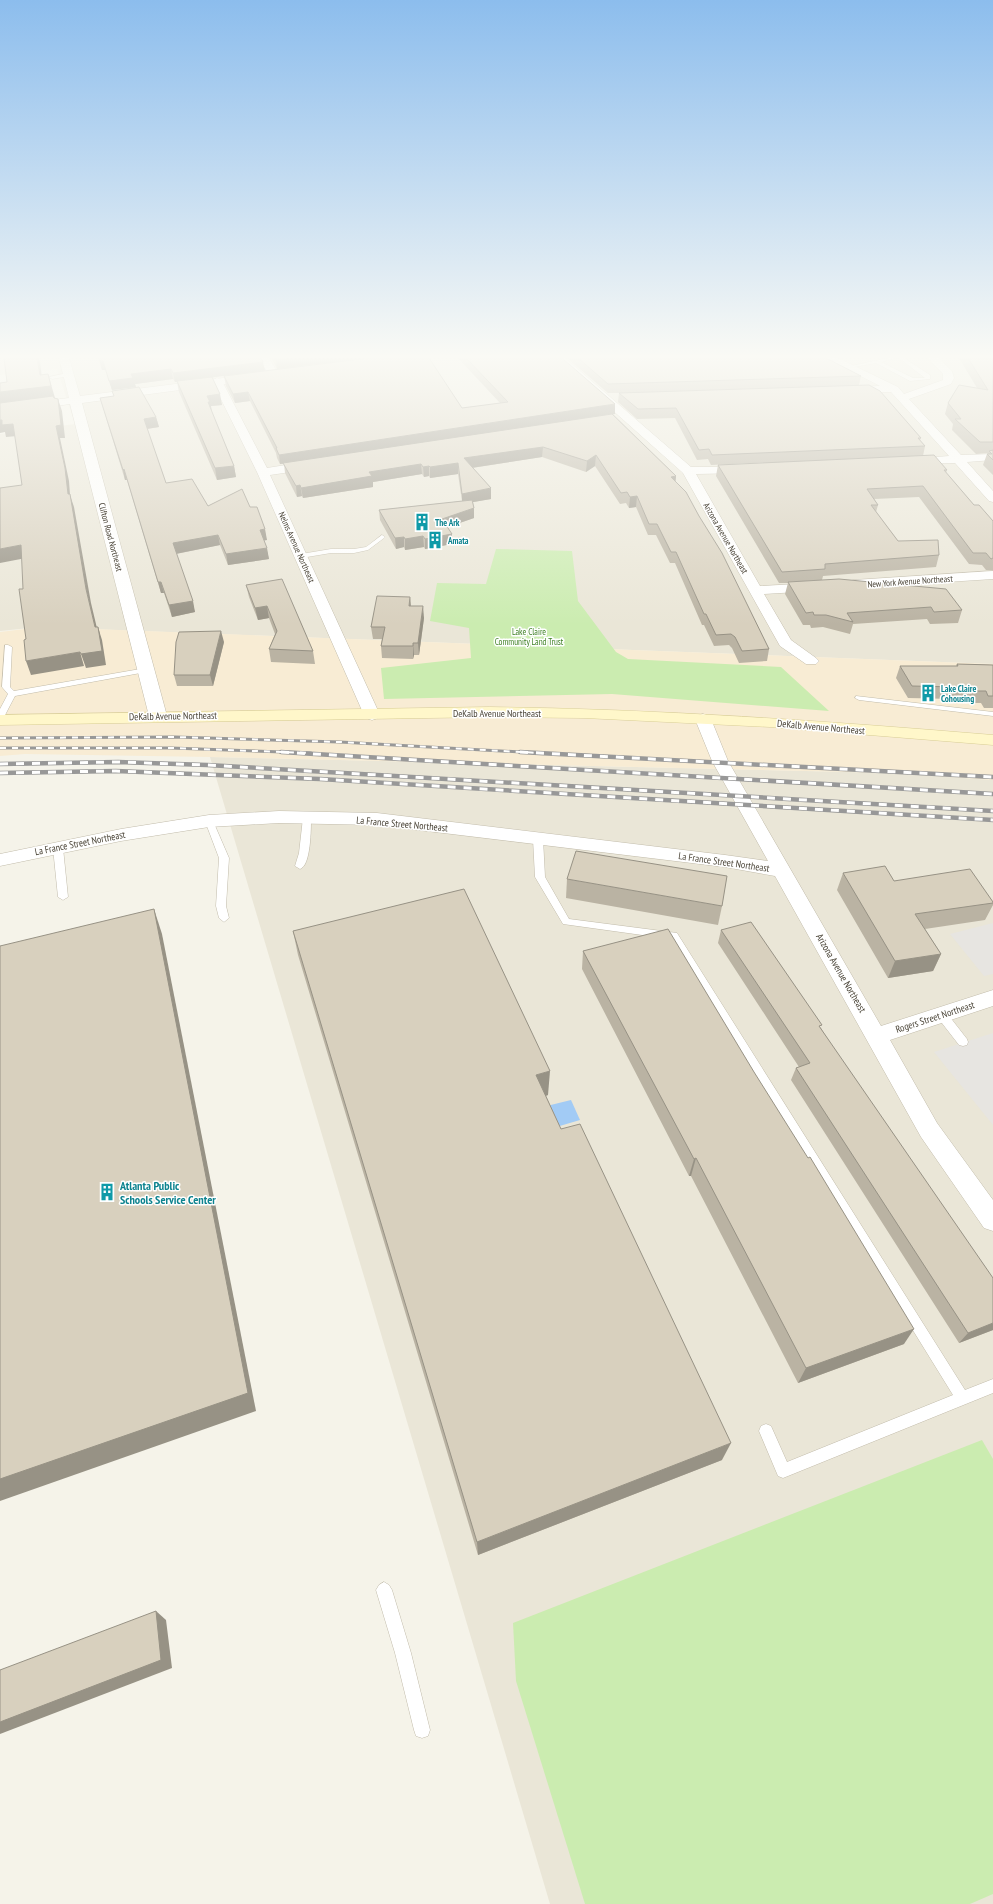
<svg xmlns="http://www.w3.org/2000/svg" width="993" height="1904" font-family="'PT Sans Narrow',sans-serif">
<rect width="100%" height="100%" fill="#f5f3e9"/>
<g fill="#eae6d7">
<path d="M0 358H993V664L39 627 0 631V434L75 424 57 369 0 375Z"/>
<path d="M210 757 893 773 993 780V1904H550Z"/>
</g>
<path fill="#f8ecd4" d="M41 627 993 664V780L893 773 210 757 25 754 0 756V632Z"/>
<g fill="#cbecb0">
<path d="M496 549 572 551 578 601 616 652 628 659 781 667 829 711 612 694 384 699 381 668 471 658 469 628 430 621 437 583 486 584Z"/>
<path d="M982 1440 993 1459V1894L970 1904H585L516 1681 513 1623Z"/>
</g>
<g fill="#e7e5e1">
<path d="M993 923V974L984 976 950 934Z"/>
<path d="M993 1033V1125L934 1052Z"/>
</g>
<path fill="#a2cbf5" d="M571 1100 580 1120 519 1138 510 1115Z"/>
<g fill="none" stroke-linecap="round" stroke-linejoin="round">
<g stroke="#c2bcab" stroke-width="1">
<g id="service">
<path d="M888 358H897L881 362 913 378H925L899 358H904L930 375V379L910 381 876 363 849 368 847 367Z"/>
<path d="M68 373 70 376 52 379 49 377Z"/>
<path d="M382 535 385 537 384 538 368 550 354 553H331L301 558 298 556 301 554 331 549H354L366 547Z"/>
<path d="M5 645H8L12 647 10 687 14 691 146 668 150 670 146 672 15 696 4 717 0 719V709L8 694 2 687Z"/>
<path d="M856 696 993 712V716L859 700 855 698Z"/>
<path d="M307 815 311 818C311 828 311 866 300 869L295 866 299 853 303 818Z"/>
<path d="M209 818 213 821 229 858 226 906 229 918 224 922 219 918 216 906 219 858 205 821Z"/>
<path d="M538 836 543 839 545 877 569 919 677 933 965 1390 993 1379V1393L783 1478 778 1476 759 1431 761 1426 766 1424 771 1426 787 1462 953 1395 671 939 563 924 535 877 533 839Z"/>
<path d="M58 845 63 848 68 897 63 900 58 897 53 848Z"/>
<path d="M942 1011 946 1012 967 1039 968 1042 967 1045 963 1046 959 1045 938 1018 937 1015 938 1012Z"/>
<path d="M384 1582 389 1585 392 1590 411 1653 430 1730 428 1736 422 1738 416 1736 414 1730 395 1653 376 1590 379 1585Z"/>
</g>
</g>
<g stroke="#c2bcab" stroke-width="1">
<g id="minor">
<path d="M259 358H269L279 375 278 377H270Z"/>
<path d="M554 358H565L691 467H747L749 469 747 471 743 473 696 474 760 586 814 583 819 584 821 587 819 590 814 591 764 594 791 640 816 658 819 661 816 664H806L780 646 683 473Z"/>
<path d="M825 358H838L898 387 904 394 943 380V374L928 358H939L952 371 954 378 951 384 909 399 961 455 993 454V460L967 462 993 491V502L989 501 955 463 907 464 905 462 907 460 911 459 949 456 891 392H847L846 390 851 387 880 386Z"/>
<path d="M217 378 222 381 267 468 311 461 317 465 311 469 270 475 380 715 378 718 372 720 366 718 364 715 257 472 212 381Z"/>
<path d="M993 571V579L854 588 849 587 847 584 849 581 854 580Z"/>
<path d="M703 714 709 716 711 719 728 761 881 1026 993 990V1006L890 1040 937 1123 993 1200V1231L984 1228 921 1137 775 876 725 867 377 825 279 823 209 827 121 841 0 866V854L121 829 209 815 279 811 377 813 725 855 768 861 712 761 695 719 697 716Z"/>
</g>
</g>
<g stroke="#c2bcab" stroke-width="1">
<path id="tertiary" d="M59 358H69L80 396 255 374 261 377 255 380 82 403 167 716 164 720 158 721 152 720 149 716 70 404 0 414V406L69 398Z"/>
</g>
<g stroke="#d8cd96" stroke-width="1">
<path id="secondary" d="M490 707C658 709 825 721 993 735V745L770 727 584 718 490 717 0 725V715Z"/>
</g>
<use href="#service" fill="#fff" fill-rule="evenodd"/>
<use href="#minor" fill="#fff" fill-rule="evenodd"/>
<use href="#tertiary" fill="#fff" fill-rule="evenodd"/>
<use href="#secondary" fill="#fff7ca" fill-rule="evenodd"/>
<g stroke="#989898" stroke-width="3">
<g id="rail-far1">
<path d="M0 738 175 737 340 742 539 753"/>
<path d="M0 748H171L311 753"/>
</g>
</g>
<g stroke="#989898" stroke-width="4.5">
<g id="rail">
<path d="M281 752 993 794"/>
<path d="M520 752 993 777"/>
<path d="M0 764 118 762 207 765 993 811"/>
<path d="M0 773 116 771 320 779 993 820"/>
</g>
</g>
<use href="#rail-far1" stroke="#fff" stroke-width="2" stroke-dasharray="6" stroke-linecap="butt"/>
<use href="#rail" stroke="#fff" stroke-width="3" stroke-dasharray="8" stroke-linecap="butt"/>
</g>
<g fill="#bab3a3">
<path d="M98 358H261L212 378 222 405 211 406V410L234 466 236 477 217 480 179 392 177 382H175L173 379 135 384 136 387 112 390 106 370H102Z"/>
<path d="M271 358H367L277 369 272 359Z"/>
<path d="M458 358H562L615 414H613L676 476 675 482 769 649 767 661 739 663 732 648 729 645 714 646 704 625H702L675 563H670L656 535H648L636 507 629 508 626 503 620 504 595 466 586 472 542 457 472 468 491 499 473 502 474 508V518L448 527 452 544 425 549 424 547 405 550 404 547 396 549 380 520 379 510 462 501 458 474 430 478 429 476 424 477 422 474 373 482V487L303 498 302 496 297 497 285 473 284 464H280L277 458 276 453 250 401 235 403 226 386 224 376 462 408 500 403Z"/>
<path d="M567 358H826L861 376 859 385 921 438 920 440 925 446 923 456 947 470 946 473 974 505 993 521V570H986L982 565 969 564 919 497 874 499 878 505 876 512 898 541 939 555 936 567 823 576 822 580 962 610 958 623 930 624 927 619 853 624 850 634 823 627 811 628 810 625H803L785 594 788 583H779L716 476 718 465 821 460 711 465 708 459 697 460 675 418 637 419 618 402 619 393H608Z"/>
<path d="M959 358H993V475L983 465 987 454H988V453L976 454 952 430 953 424 945 414 948 403 977 388Z"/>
<path d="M100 398 156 417 159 427 147 429 166 483 208 506 250 507 267 540H264L269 559 228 565 220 545 176 554 195 612 172 617 164 593H161L127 480H125Z"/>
<path d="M246 585 313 651 315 664 271 662 269 649 275 634 269 618 258 620 249 597Z"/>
<path d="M410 597 411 606 424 618 419 655H414L413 659 382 658 381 646 382 639H373L371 627Z"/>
<path d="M224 642 213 686H177L174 675Z"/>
<path d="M957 664 993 665V708H984L981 703H956L954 699 908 698 896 678 900 666H956Z"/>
<path d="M843 873 894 881 993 902V905L985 920 925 929 941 954 933 971 888 978 837 890Z"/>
<path d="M567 879 722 906 718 925 566 898Z"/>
<path d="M721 930 821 1028 993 1330 959 1343 791 1080 796 1068 799 1067 718 943Z"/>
<path d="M293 931 548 1095 546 1096 561 1129 722 1460 478 1555 298 955Z"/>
<path d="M583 951 904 1344 798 1383 691 1176H689L582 969Z"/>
</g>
<g fill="#979285">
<path d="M37 358H38L40 361 43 387 40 375Z"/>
<path d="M295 358H367L277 369 276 360Z"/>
<path d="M100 361H103L106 370H102Z"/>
<path d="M263 362 265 371 175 382 173 373Z"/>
<path d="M171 369 173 379 135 384 136 387 112 390 109 381 131 374Z"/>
<path d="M48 374 55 398 0 404V392Z"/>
<path d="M248 392 250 401 235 403 233 394Z"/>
<path d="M220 394 222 405 211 406 212 412 210 413 207 396Z"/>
<path d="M58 399 62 411 65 438H60L69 481 70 495 74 507 91 603 100 641 95 627 86 589 68 494 56 426Z"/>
<path d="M615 404V414L280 464 279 455Z"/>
<path d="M156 417 159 427 146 429 144 419Z"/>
<path d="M0 420H2L13 424 17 436 6 437 5 432 0 433Z"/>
<path d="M543 447 542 457 464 469V458Z"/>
<path d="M596 455 595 466 586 472 587 461Z"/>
<path d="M458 463V474L430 478V467Z"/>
<path d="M421 464 422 474 373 482V487L303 498 301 488 369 472Z"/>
<path d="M234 466 236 477 217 480 215 468Z"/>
<path d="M429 466V476L424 477 423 467Z"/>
<path d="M124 469 127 480H125L123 470Z"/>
<path d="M676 476 675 487 671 477Z"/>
<path d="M300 485 302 496 297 497 296 486Z"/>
<path d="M491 488V499L462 504V494Z"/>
<path d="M637 496 636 507 629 508 630 497Z"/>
<path d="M474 508V518L442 529V519Z"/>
<path d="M265 529 267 540 262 541 260 530Z"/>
<path d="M452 534V544L425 549V539Z"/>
<path d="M218 535 220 545 175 554 173 543Z"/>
<path d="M423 536 424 547 405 550V539Z"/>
<path d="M404 537V547L396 549 395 538Z"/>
<path d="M21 545 26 558 0 563V549Z"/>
<path d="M267 548 269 559 228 565 226 554Z"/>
<path d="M158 582H161L164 593H161Z"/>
<path d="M410 597 411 609 409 606Z"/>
<path d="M193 601 195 612 172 617 169 605Z"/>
<path d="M267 606 269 618 258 620 255 608Z"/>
<path d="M423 606 424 618 419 655 418 643Z"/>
<path d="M98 627 102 640 106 665 86 668 81 654Z"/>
<path d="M221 631 224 642 213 686 210 675Z"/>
<path d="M413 643 414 655 413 659Z"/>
<path d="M80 652 84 666 31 675 26 661Z"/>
<path d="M154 909 162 934 256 1411 0 1501V1479Z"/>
<path d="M941 954 933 971 888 978 895 961Z"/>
<path d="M550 1071 548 1095 535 1099 536 1075Z"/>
<path d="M696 1158 691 1176H689L694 1159Z"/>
<path d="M993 1323V1330L959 1343 968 1333Z"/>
<path d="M914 1329 904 1344 798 1383 806 1368Z"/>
<path d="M731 1443 722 1460 478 1555 477 1542Z"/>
<path d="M156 1611 166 1620 172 1668 0 1734V1722Z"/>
</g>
<g fill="#d8d0be" stroke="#979285">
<path d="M4 358H37L40 375 48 374 51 386 0 392V383L7 382Z"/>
<path d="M99 358H261L263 362 173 373 171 369 131 374 133 378 109 381 103 361H100Z"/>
<path d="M275 358H295L276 360Z"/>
<path d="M369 358H429L462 408 508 402 466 358H562L615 404 279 455 276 448H277L248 392 233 394 224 376Z"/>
<path d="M578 358H826L861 376 608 384Z"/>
<path d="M968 358H993V442H980L955 419H961L948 403 959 385 988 390Z"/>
<path d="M212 377 220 394 207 396 210 402H208L234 466 215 468 177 381Z"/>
<path d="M869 385 880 391 921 438H918L925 446 712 455 709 449 699 450 676 408 638 409 619 393Z"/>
<path d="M139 387 156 417 144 419 166 483 192 479 208 506 242 489 250 507H257L265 529 260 530 267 548 226 554 218 535 173 543 193 601 169 605 161 582H158L124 469 123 470 100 398 114 396 112 391Z"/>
<path d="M53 396 54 398 58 399 61 425 56 426 65 468 68 494H70L86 589 95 627H98L102 651 81 654 80 652 26 661 24 640 26 639 19 589H23L21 545 0 549V488L22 485 13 424 2 425V420H0V403Z"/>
<path d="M612 414 676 476 671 477 686 492 699 516 722 553 769 649 742 651 735 637 731 634 716 635 706 614H704L676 552H671L657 524H649L637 496 630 497 627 492 621 493 596 455 587 461 543 447 464 458 491 488 462 494 458 463 430 467 429 466 423 467 421 464 369 472 372 476 301 488 300 485 296 486 283 463Z"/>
<path d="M993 450V460L987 454H992L989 451Z"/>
<path d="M934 455 947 470H944L974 505H979L993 521V558L991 559 986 553H973L923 486 867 489 878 505H871L898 541 938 540 939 555 825 564V569L782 572 718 465Z"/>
<path d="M472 500 474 508 442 519 452 534 425 539 423 536 405 539 404 537 395 538 379 510Z"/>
<path d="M282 579 313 651 269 649 277 631 267 606 255 608 246 585Z"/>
<path d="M839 579 946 589 962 610 934 612 931 607 847 613 853 622 826 615H814L813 612 806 613 788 582Z"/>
<path d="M377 596 410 597 409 606H423L418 643H413V646H381L385 627H371Z"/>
<path d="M221 631 210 675H174L176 642 179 632Z"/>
<path d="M957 664 993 665V696H988L986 691H961L959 687 912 686 900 666H958Z"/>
<path d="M576 851 727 876 722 906 567 879Z"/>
<path d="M885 866 894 881 970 869 993 902V903L915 914 941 954 895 961 843 873Z"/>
<path d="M464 889 550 1071 536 1075 561 1129 580 1124 731 1443 477 1542 293 931Z"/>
<path d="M154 909 248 1393 0 1479V946Z"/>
<path d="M751 922 822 1025 819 1026 993 1278V1323L968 1333 796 1068 810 1063 721 930Z"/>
<path d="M668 929 754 1072 808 1158 810 1157 914 1329 806 1368 696 1158 694 1159 583 951Z"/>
<path d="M156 1611 161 1660 0 1722V1670Z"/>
</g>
<linearGradient id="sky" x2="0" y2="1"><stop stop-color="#8cbded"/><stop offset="0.57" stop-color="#fafaf5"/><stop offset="1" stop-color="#fafaf5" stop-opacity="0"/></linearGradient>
<rect width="993" height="625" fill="url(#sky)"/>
<defs>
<g id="building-bare" transform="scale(1.38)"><path d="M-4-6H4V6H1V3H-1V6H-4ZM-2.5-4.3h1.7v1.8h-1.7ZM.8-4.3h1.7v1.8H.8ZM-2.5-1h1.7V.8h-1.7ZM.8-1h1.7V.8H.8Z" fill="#0f9aa8" stroke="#fff" stroke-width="2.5" paint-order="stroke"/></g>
</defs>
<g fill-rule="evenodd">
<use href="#building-bare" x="422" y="522"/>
<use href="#building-bare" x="435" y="540"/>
<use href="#building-bare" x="928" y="693"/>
<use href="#building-bare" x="107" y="1192"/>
</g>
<g text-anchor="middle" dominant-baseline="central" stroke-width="3" stroke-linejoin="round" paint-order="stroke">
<g font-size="9" font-weight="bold" fill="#0d838f" stroke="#fff" text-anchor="start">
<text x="435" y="522">The Ark</text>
<text x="448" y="540">Amata</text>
<text x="941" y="688">Lake Claire<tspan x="941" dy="10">Cohousing</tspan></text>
</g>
<g font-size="9" fill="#4a4437" stroke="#fff">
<text transform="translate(111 537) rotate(75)">Clifton Road Northeast</text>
<text transform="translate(726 538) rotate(60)">Arizona Avenue Northeast</text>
<text transform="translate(297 547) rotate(66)">Nelms Avenue Northeast</text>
<text transform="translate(910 581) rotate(-4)">New York Avenue Northeast</text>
</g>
<g font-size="9" fill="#3f8125" stroke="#fff">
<text x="529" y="631">Lake Claire<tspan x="529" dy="10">Community Land Trust</tspan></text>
</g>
<g font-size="10" fill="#4a4437" stroke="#fff">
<text x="497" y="713">DeKalb Avenue Northeast</text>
<text transform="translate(173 716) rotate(-1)">DeKalb Avenue Northeast</text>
<text transform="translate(821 727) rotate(5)">DeKalb Avenue Northeast</text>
<text transform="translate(402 824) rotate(5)">La France Street Northeast</text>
<text transform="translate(80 843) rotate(-11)">La France Street Northeast</text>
<text transform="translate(724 862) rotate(8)">La France Street Northeast</text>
<text transform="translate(841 973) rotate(60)">Arizona Avenue Northeast</text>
<text transform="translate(935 1017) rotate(-18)">Rogers Street Northeast</text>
</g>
<g font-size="12" font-weight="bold" fill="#0d838f" stroke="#fff" text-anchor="start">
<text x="120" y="1185">Atlanta Public<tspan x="120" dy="14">Schools Service Center</tspan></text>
</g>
</g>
</svg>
